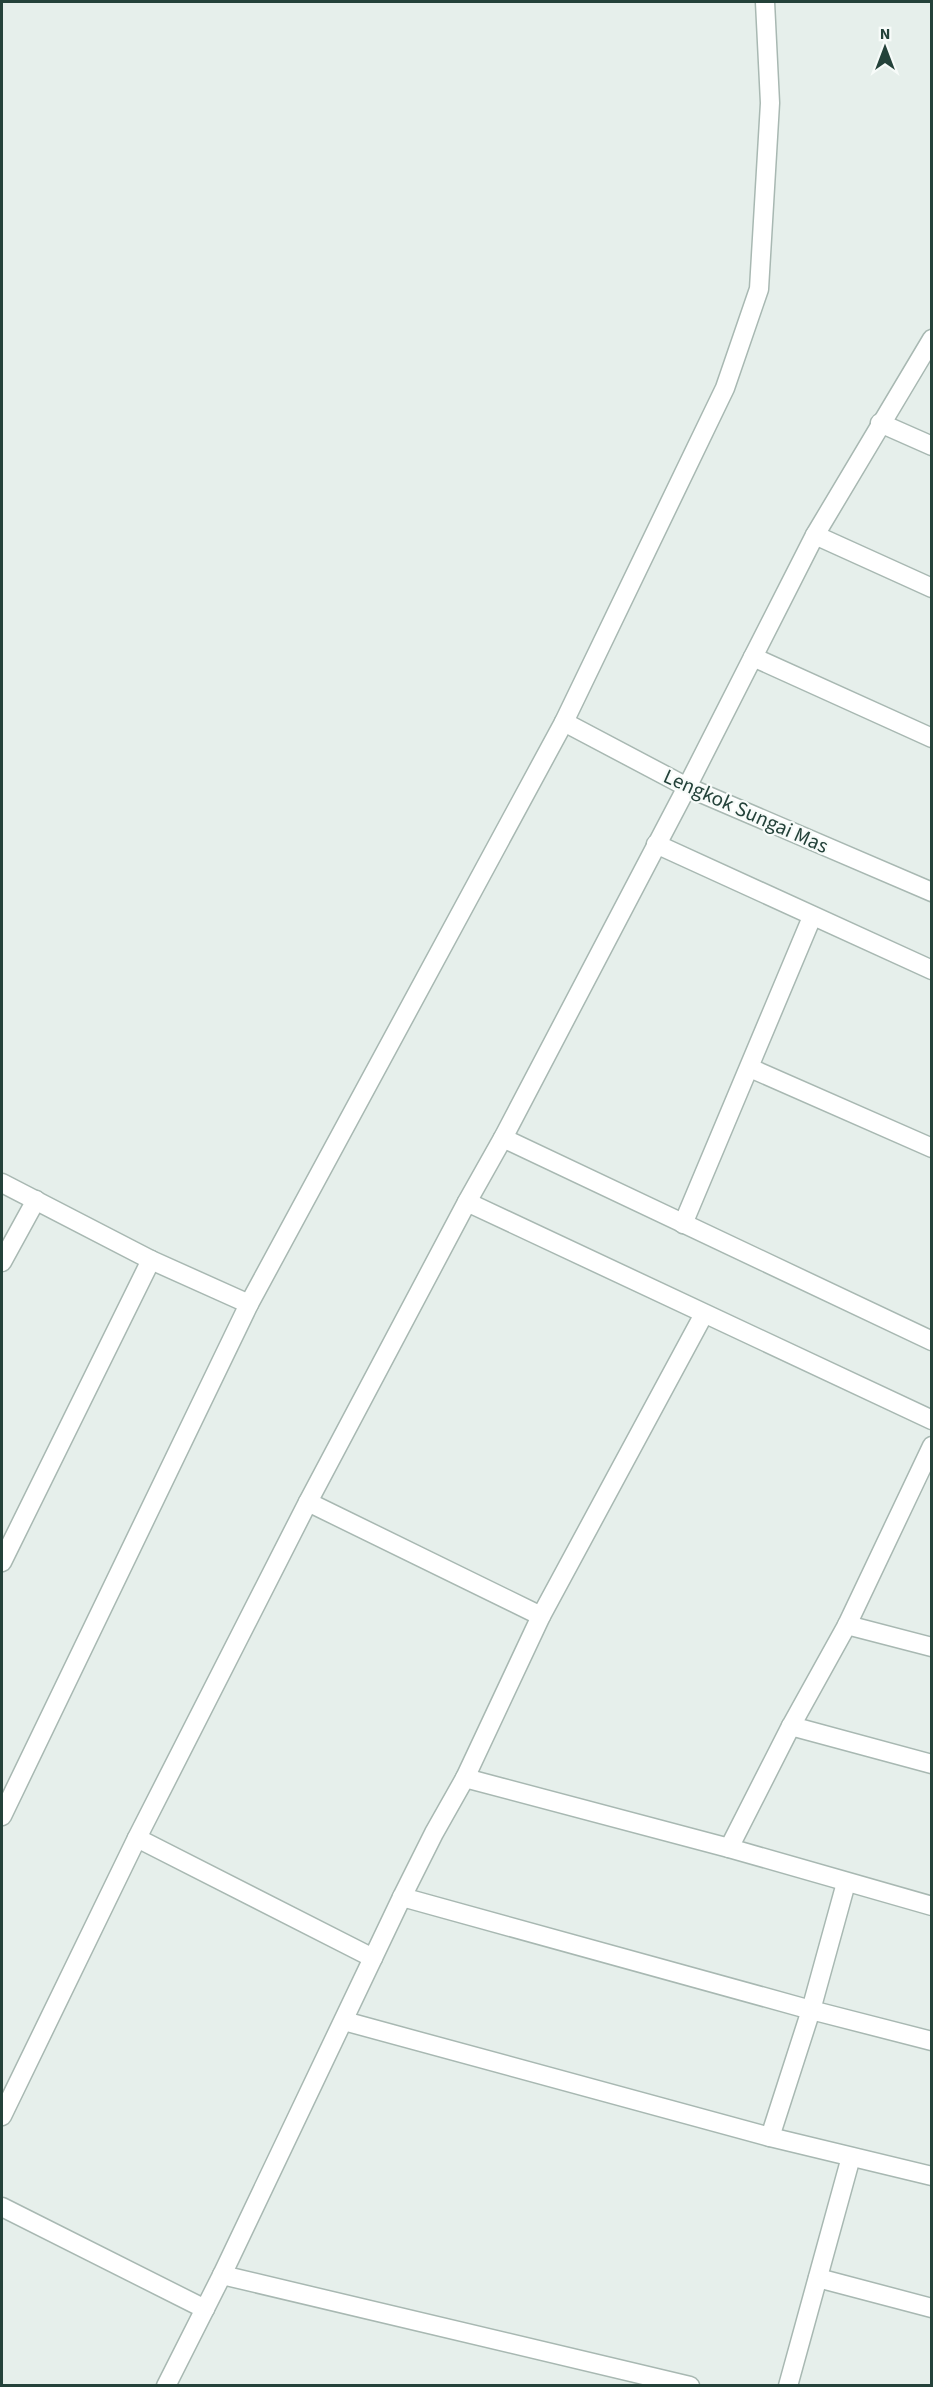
<svg xmlns="http://www.w3.org/2000/svg" width="933" height="2387" font-family="'Source Sans 3',sans-serif">
<rect width="100%" height="100%" fill="#e6efeb"/>
<g fill="none" stroke-linecap="round" stroke-linejoin="round">
<g stroke="#a8b8b2" stroke-width="21">
<g id="minor">
<path d="M880 423 932 446"/>
<path d="M815 535 932 588"/>
<path d="M753 657 932 738"/>
<path d="M564 722 687 787 932 892"/>
<path d="M656 844 932 970"/>
<path d="M750 1068 932 1148"/>
<path d="M503 1138 932 1341"/>
<path d="M2 1183 151 1260 249 1304"/>
<path d="M467 1202 932 1420"/>
<path d="M683 1224 812 917"/>
<path d="M2 1262 36 1200"/>
<path d="M308 1502 541 1616"/>
<path d="M2 1562 151 1260"/>
<path d="M847 1625 932 1647"/>
<path d="M791 1726 932 1764"/>
<path d="M465 1778 729 1848 932 1906"/>
<path d="M2 1816 249 1304 564 722 725 388 759 289 770 103 765 2"/>
<path d="M137 1838 373 1958"/>
<path d="M729 1848 791 1726 847 1625 932 1446"/>
<path d="M402 1897 811 2010 932 2041"/>
<path d="M344 2021 770 2137 932 2176"/>
<path d="M2 2116 137 1838 308 1502 467 1202 503 1138 687 787 815 535 932 339"/>
<path d="M770 2137 811 2010 846 1883"/>
<path d="M2 2207 205 2309"/>
<path d="M222 2275 690 2386"/>
<path d="M818 2278 932 2308"/>
<path d="M166 2386 222 2275 402 1897 434 1833 465 1778 541 1616 704 1314"/>
<path d="M788 2386 851 2157"/>
</g>
</g>
<use href="#minor" stroke="#fff" stroke-width="18"/>
</g>
<g text-anchor="middle" dominant-baseline="central" stroke-width="4.5" stroke-linejoin="round" paint-order="stroke">
<g font-size="21" fill="#24423a" stroke="#f7fbf9">
<text transform="translate(746 811) rotate(24)">Lengkok Sungai Mas</text>
</g>
</g>
<rect width="933" height="2387" fill="none" stroke="#24423a" stroke-width="6"/>
<g transform="translate(885 48)" stroke="#f7fbf9" stroke-width="4.5" paint-order="stroke">
<path d="M0-4.5L10 22L0 15L-10 22Z" fill="#24423a"/>
<text y="-9" font-size="16" font-weight="bold" text-anchor="middle" fill="#24423a">N</text>
</g>
</svg>
